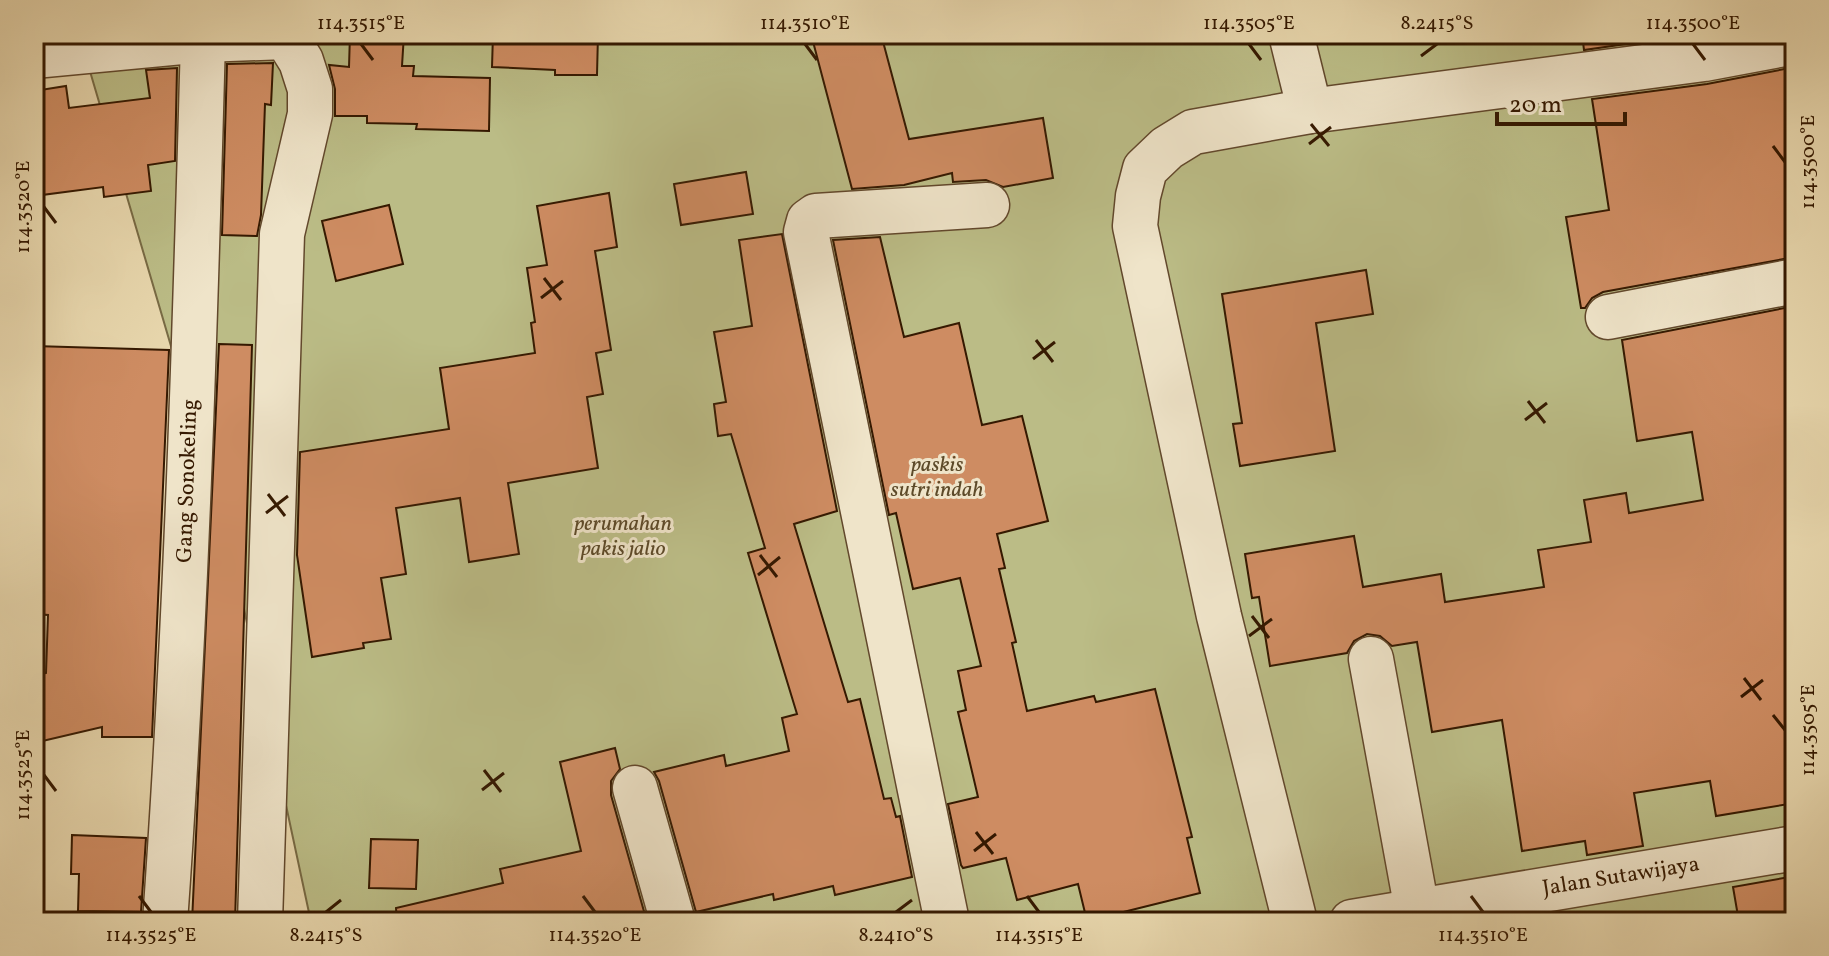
<svg xmlns="http://www.w3.org/2000/svg" width="1829" height="956" font-family="Vollkorn,serif">
<rect width="100%" height="100%" fill="#e7d6ac"/>
<filter id="stains"><feTurbulence type="fractalNoise" baseFrequency=".0025" numOctaves="4"/><feColorMatrix values="0 0 0 0 .2 0 0 0 0 .09 0 0 0 0 .02 0 0 0 .5 -.17"/></filter>
<radialGradient id="worn" r=".72"><stop offset=".6" stop-color="#630" stop-opacity="0"/><stop offset="1" stop-color="#630" stop-opacity=".3"/></radialGradient>
<path fill="#bbbc86" stroke="#786a44" stroke-width="2" d="M79 34H1795V922H311L232 553Z"/>
<g fill="#ce8c62" stroke="#351901" stroke-width="2">
<path d="M350 34H404L402 66H414L413 76 490 78 489 131 416 129 417 124 367 123V116H335V89L329 65 349 67Z"/>
<path d="M493 34H598L597 75H555V70L492 67Z"/>
<path d="M811 34H881L909 139 1043 118 1053 178 1003 187 986 180 953 182 952 173 904 185 852 189Z"/>
<path d="M1582 34H1645L1647 41 1584 50Z"/>
<path d="M273 63 271 105 265 104 261 215 257 236 222 235 227 64Z"/>
<path d="M1795 67V257L1603 292 1592 298 1585 308H1581L1566 217 1609 210 1592 99 1707 84Z"/>
<path d="M177 68 175 161 148 165 151 191 104 197 103 187 34 196V91L66 86 69 108 150 98 146 70Z"/>
<path d="M746 172 753 214 681 225 674 184Z"/>
<path d="M609 193 617 247 595 251 611 350 596 353 603 394 587 397 598 468 508 483 519 554 469 562 460 498 396 508 406 574 381 578 391 639 363 643 364 648 312 657 297 555 300 452 449 429 440 368 535 353 531 323 535 322 527 268 547 265 537 206Z"/>
<path d="M389 205 403 264 336 281 322 221Z"/>
<path d="M782 234 837 511 794 524 848 702 860 699 884 799 891 798 896 817 900 816 912 877 835 895 833 886 774 900 773 894 696 912 659 781 654 772 724 755 726 766 789 751 782 718 797 714 748 553 765 548 731 434 718 436 714 404 726 402 714 332 752 326 739 240Z"/>
<path d="M880 237 904 337 959 323 982 425 1022 416 1048 521 997 534 1005 568 999 569 1016 642 1012 643 1027 711 1094 696 1096 702 1155 689 1192 837 1187 838 1200 893 1087 921 1078 884 1017 900 1006 858 963 868 961 865 948 804 978 797 958 712 966 710 958 671 981 666 960 578 913 589 896 513 889 515 833 240Z"/>
<path d="M1366 270 1373 314 1316 323 1335 451 1240 466 1233 424 1242 423 1222 294Z"/>
<path d="M1795 306V803L1716 816 1710 781 1634 793 1643 846 1587 855 1585 841 1522 851 1502 720 1432 732 1417 642 1392 646 1380 636 1367 634 1354 641 1347 653 1270 666 1259 597 1252 598 1245 554 1354 536 1363 587 1441 574 1445 602 1544 587 1538 550 1591 542 1584 500 1626 493 1629 513 1703 500 1692 432 1637 441 1622 340Z"/>
<path d="M219 344 252 345 235 922H192Z"/>
<path d="M34 346 169 350 152 737H102V727L34 743V676L46 673 48 615 34 614Z"/>
<path d="M615 748 620 769 611 781V795L647 922H397L396 908 503 883 500 869 581 851 560 762Z"/>
<path d="M72 835 146 838 141 912 78 911 79 874H71Z"/>
<path d="M371 839 418 840 416 889 369 888Z"/>
<path d="M1795 876V922H1739L1733 887Z"/>
</g>
<g fill="none" stroke-linecap="round" stroke-linejoin="round">
<g stroke="#62482c" stroke-width="47">
<g id="street">
<path d="M1291 34 1310 111 1193 132 1167 148 1145 169 1138 196 1135 226 1219 616 1295 922"/>
<path d="M34 56 203 40 286 37 301 61 310 89V114L282 234 260 922"/>
<path d="M1310 111 1704 59 1795 42"/>
<path d="M1608 317 1795 281"/>
<path d="M1371 659 1417 910"/>
<path d="M635 788 673 922"/>
<path d="M165 922C186 629 195 334 203 40"/>
<path d="M947 922 806 232 809 221 816 216 987 205"/>
<path d="M1352 922 1795 848"/>
</g>
</g>
<use href="#street" stroke="#efe4c9" stroke-width="44"/>
</g>
<path fill="none" stroke="#351901" stroke-width="3" d="M361 44 373 60M805 44 817 60M1249 44 1261 60M1693 44 1705 60M1421 56 1437 44M1311 124 1329 146M1309 144 1331 127M1773 146 1785 162M44 207 56 223M544 278 561 300M541 298 563 281M1036 340 1053 362M1033 359 1055 342M1528 401 1545 423M1525 420 1547 403M268 494 285 516M266 513 288 496M760 555 777 577M758 575 780 557M1252 616 1269 638M1249 636 1272 619M1744 678 1761 700M1741 697 1763 680M1773 715 1785 730M484 770 501 792M44 775 56 791M482 790 504 773M976 832 993 854M974 851 996 834M139 896 151 912M583 896 595 912M1027 896 1039 912M1471 896 1483 912M326 912 341 900M896 912 912 900"/>
<g text-anchor="middle" dominant-baseline="central" stroke-width="6" stroke-linejoin="round" paint-order="stroke">
<g font-size="22" font-style="italic" fill="#5d4a29" stroke="#efe4c9">
<text x="937" y="465">paskis<tspan x="937" dy="25">sutri indah</tspan></text>
<text x="623" y="524">perumahan<tspan x="623" dy="25">pakis jalio</tspan></text>
</g>
<g font-size="22" fill="#351901" stroke="#efe4c9">
<text transform="translate(188 481) rotate(-88)">Gang Sonokeling</text>
<text transform="translate(1621 877) rotate(-9)">Jalan Sutawijaya</text>
</g>
</g>
<rect width="1829" height="956" fill="none" stroke="#e7d6ac" stroke-width="88"/>
<path d="M1497 112v12h128v-12" fill="none" stroke="#351901" stroke-width="4"/>
<text x="1509" y="112" font-size="24" fill="#351901" stroke="#efe4c9" stroke-width="6" paint-order="stroke">20 m</text>
<rect x="44" y="44" width="1741" height="868" fill="none" stroke="#351901" stroke-width="3"/>
<g font-size="20" text-anchor="middle" fill="#351901">
<text x="361" y="29">114.3515°E</text>
<text x="805" y="29">114.3510°E</text>
<text x="1249" y="29">114.3505°E</text>
<text x="1437" y="29">8.2415°S</text>
<text x="1693" y="29">114.3500°E</text>
<text transform="translate(1807 162) rotate(-90)" y="7">114.3500°E</text>
<text transform="translate(22 207) rotate(-90)" y="7">114.3520°E</text>
<text transform="translate(1807 730) rotate(-90)" y="7">114.3505°E</text>
<text transform="translate(22 775) rotate(-90)" y="7">114.3525°E</text>
<text x="151" y="941">114.3525°E</text>
<text x="326" y="941">8.2415°S</text>
<text x="595" y="941">114.3520°E</text>
<text x="896" y="941">8.2410°S</text>
<text x="1039" y="941">114.3515°E</text>
<text x="1483" y="941">114.3510°E</text>
</g>
<rect width="100%" height="100%" filter="url(#stains)"/>
<rect width="100%" height="100%" fill="url(#worn)"/>
</svg>
